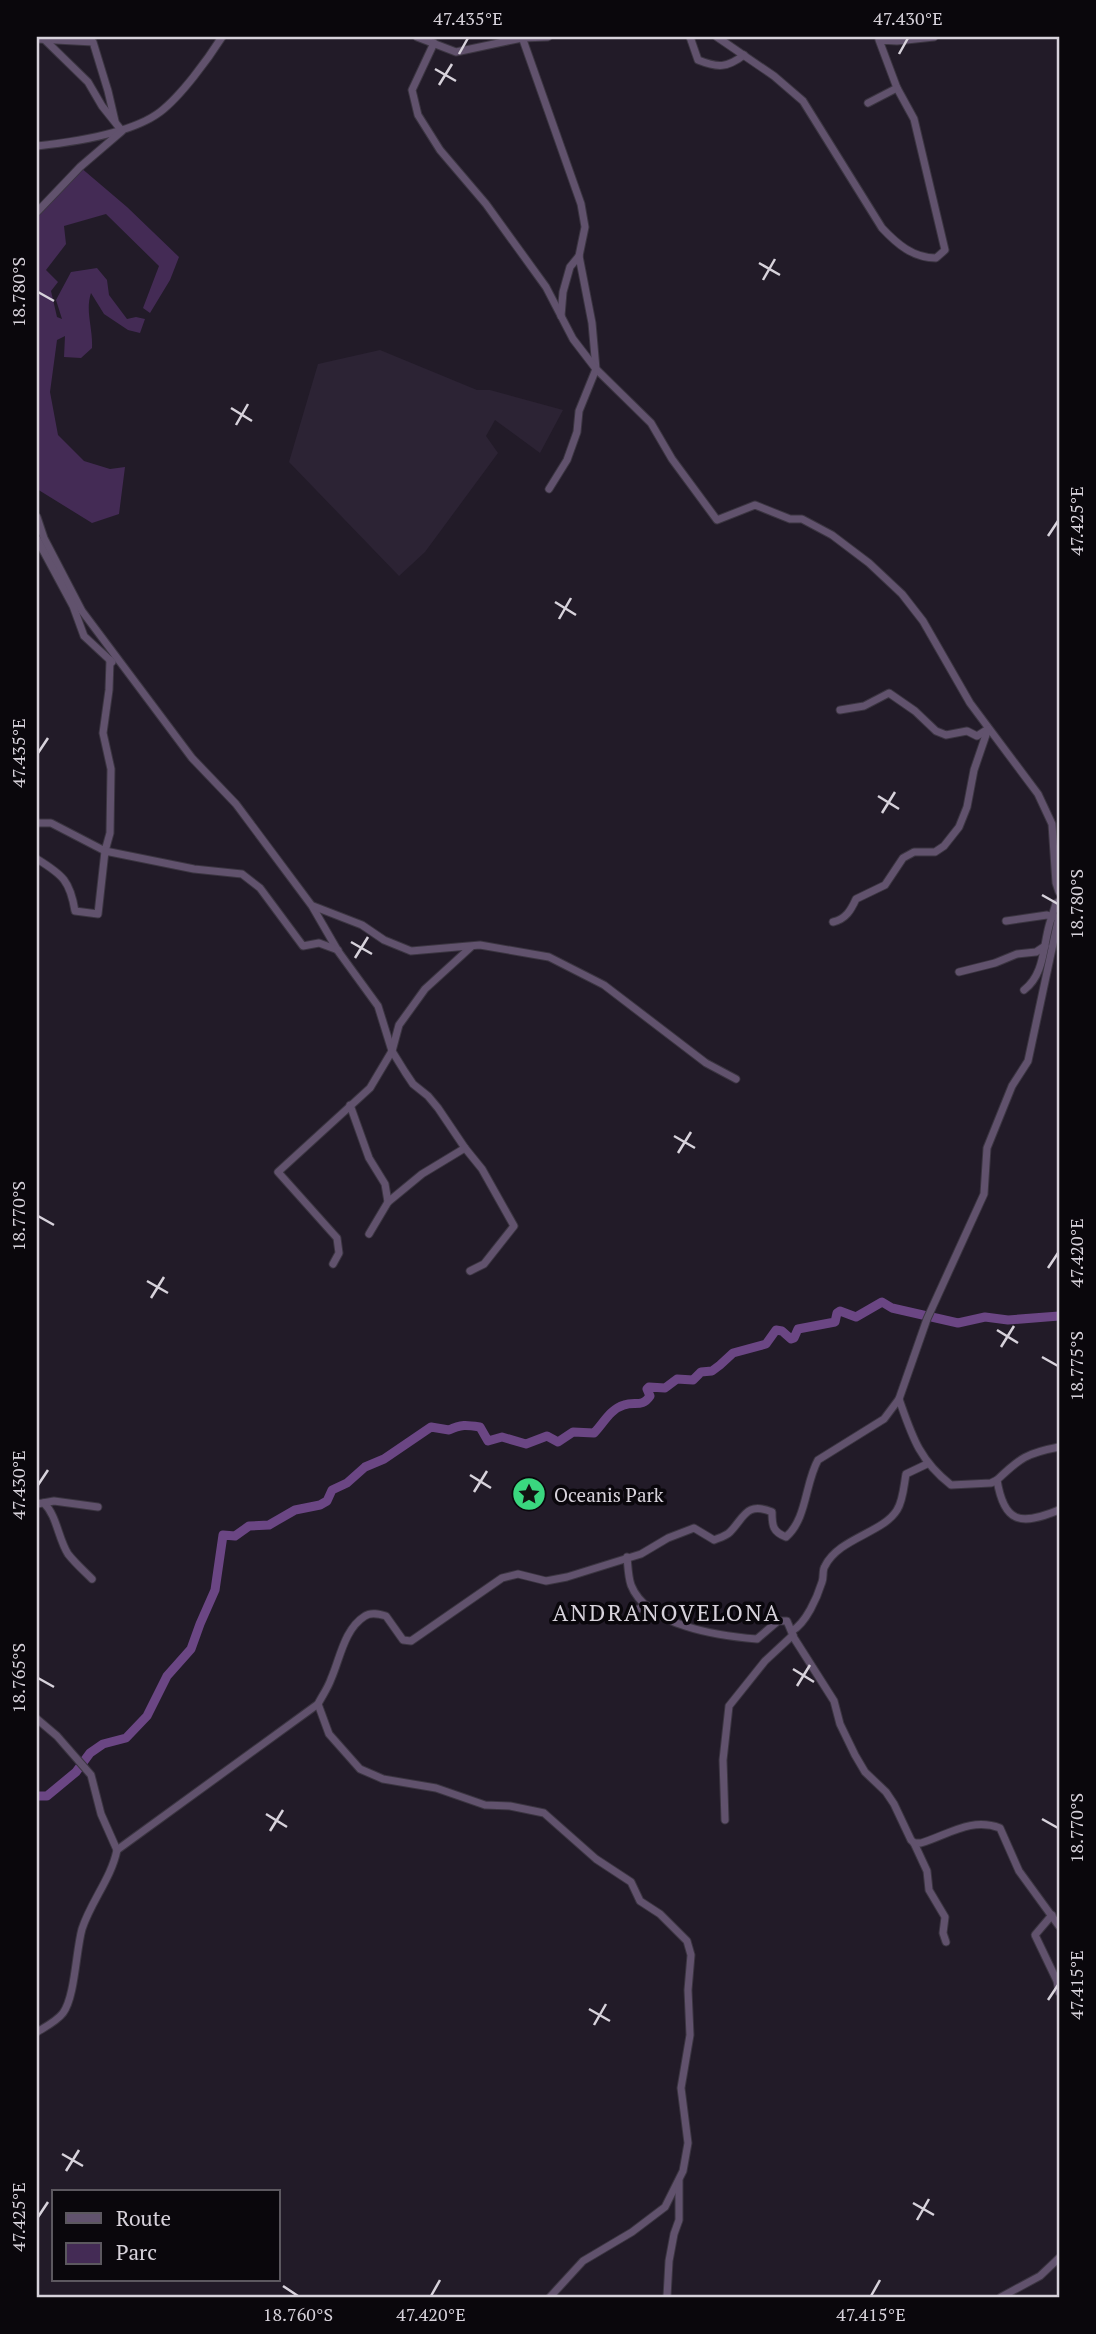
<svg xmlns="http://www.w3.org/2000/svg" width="1096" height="2334" font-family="'PT Serif',serif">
<rect width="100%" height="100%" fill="#221b28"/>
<path fill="#2c2334" d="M380 350 477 390H490L563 410 540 453 495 420 486 436 498 453 425 552 399 576 289 462 318 364Z"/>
<path fill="#442b55" d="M80 167 127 207 179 257 170 280 150 313 143 308 159 266 106 214 64 226 66 244 46 270 58 282 51 291 57 317 62 319 56 300 71 272 97 268 107 280 109 295 127 319 136 317 145 319 140 333 128 330 104 314 91 293C85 311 93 328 92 348L81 358 64 357 65 336 57 340 50 392 58 435 84 461 110 469 125 467 119 514 92 523 37 489V215Z"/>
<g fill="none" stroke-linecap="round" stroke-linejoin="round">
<path stroke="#6b4684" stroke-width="9" d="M37 1796H47L76 1772 90 1753 103 1744 126 1738 147 1716 167 1676 191 1649 200 1624 215 1590 223 1535 235 1536 249 1526 269 1525 295 1510 320 1505 327 1501 332 1490 347 1483 365 1467 384 1459 431 1427 449 1430C461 1424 467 1425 480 1427L488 1441 502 1437 526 1444 547 1436 558 1442 573 1432 594 1433C603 1424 610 1409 624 1405 635 1401 642 1408 650 1396L647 1389 649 1387 665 1388 677 1379 693 1380 701 1372 712 1371 720 1365 733 1353 766 1344 776 1330 782 1331 791 1339 794 1338 798 1329 835 1322 837 1313 840 1311 856 1317 882 1302 892 1308 958 1323 985 1317 1008 1320 1059 1316"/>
<g stroke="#3b3541" stroke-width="9">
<g id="minor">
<path d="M417 37 456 52 522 38 548 37"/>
<path d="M522 37 581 204 585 227 579 256 592 323 596 369 651 423 672 459 717 520 755 505 790 519H802L832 535 869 563 902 594 923 621 970 703 1038 794 1052 824 1056 883 1059 892"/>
<path d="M690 37 698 60C718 68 727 68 744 55"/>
<path d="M717 37 774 76 803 101 882 228C897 244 913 258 936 258L945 250 914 119 897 88 879 40 897 41 934 37"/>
<path d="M37 39 93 42 108 91 115 121"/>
<path d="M434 43 412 90 418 115 440 150 486 204 546 287 573 339 596 369 579 411 577 432 567 460 549 489"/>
<path d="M868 103 897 88"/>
<path d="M37 146C73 142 131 134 160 112 181 96 208 59 222 37"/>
<path d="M37 212 80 167 122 131 102 106 88 82 45 40"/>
<path d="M561 316 563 292 570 267 579 256"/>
<path d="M37 517 44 538 82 611 192 758 236 804 312 906 338 951 378 1006 392 1051 405 1072 413 1084 428 1096 438 1108 465 1148"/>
<path d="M37 539 73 606 84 636 112 662"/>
<path d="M840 710 864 706 889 693 915 711 936 731 946 735 967 731 977 736 988 729"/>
<path d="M37 823H51L105 851 110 833 111 769 103 733 109 690 110 660"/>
<path d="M37 859C63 875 70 881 75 911L98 914 105 851 194 869 242 874 260 888 303 946 319 943 338 950"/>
<path d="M313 906 362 925 384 940 411 951 480 945 549 957 604 985 706 1063 736 1079"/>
<path d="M1006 921 1047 915 1053 917"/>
<path d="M833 922C846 919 851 910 856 899L885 885 903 858 914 852H935L944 846 959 827 967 807 974 770 988 729"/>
<path d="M959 972 995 963 1017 954 1036 952 1045 946"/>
<path d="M1024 990C1044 975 1043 948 1049 926 1051 918 1054 911 1056 903L1059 902"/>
<path d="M350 1105 369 1158 385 1184 388 1202 369 1234"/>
<path d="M388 1202 422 1174 465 1148 482 1169 514 1226 484 1264 470 1271"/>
<path d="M333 1264 339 1253 337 1238 278 1172 370 1088 392 1051 399 1025 425 989 471 947"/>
<path d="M899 1399C912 1436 919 1460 951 1485L991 1483 997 1480C1004 1523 1020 1526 1059 1510"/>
<path d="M997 1480C1020 1458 1027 1453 1059 1447"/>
<path d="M44 1503C57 1516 58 1538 68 1554 75 1563 84 1571 92 1579"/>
<path d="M37 1504 54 1501 98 1507"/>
<path d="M627 1557C628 1566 628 1576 631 1585 647 1626 719 1636 757 1639L778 1621H787L794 1638 834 1701 840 1724 855 1755 865 1772 886 1792 894 1804 911 1840 914 1843H921C948 1835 971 1817 1000 1828L1019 1871 1059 1926"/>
<path d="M632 1611 647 1606"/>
<path d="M792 1631C806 1623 817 1598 822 1582 824 1577 822 1570 825 1566 839 1538 883 1533 897 1510 903 1501 904 1485 906 1474L927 1464"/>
<path d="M318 1704 329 1734 360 1769 383 1779 436 1788 485 1805 510 1806 544 1813 596 1859 631 1882 640 1901 660 1914 687 1941 691 1955 688 1990 690 2035 681 2088 688 2143 683 2171 665 2207 632 2232 583 2261 550 2297"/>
<path d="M37 1719 57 1736 91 1775 101 1814 117 1850"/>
<path d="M725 1820 723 1760 729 1706 765 1661 793 1635"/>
<path d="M914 1843 927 1871 929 1890 945 1917 943 1933 946 1942"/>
<path d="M1052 1915 1035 1935 1057 1981 1059 1992"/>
<path d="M37 2032C45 2027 57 2021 63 2013 75 1997 76 1950 82 1929 91 1901 111 1879 117 1850L318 1704C322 1696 328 1688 331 1679 340 1659 344 1629 365 1616 371 1612 379 1614 386 1616L403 1640 411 1641 502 1578 518 1574 546 1581 567 1577 641 1554 668 1538 694 1528 714 1540C719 1538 726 1536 730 1532 744 1518 746 1501 772 1512 772 1526 773 1532 786 1537 807 1519 805 1483 818 1460L884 1419 899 1399 927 1319 984 1194 987 1148 1012 1086 1028 1061 1059 916"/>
<path d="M667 2297 669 2261 674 2234 679 2220V2181"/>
<path d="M1001 2297 1040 2276 1059 2258"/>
</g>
</g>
<use href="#minor" stroke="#61526d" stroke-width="7"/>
</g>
<path fill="none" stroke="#d7d2db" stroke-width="2.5" d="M459 54 468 38M899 54 908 38M435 69 456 81M439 85 452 64M759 263 780 275M763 280 775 259M38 292 54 301M231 408 252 421M236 425 248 404M1048 536 1058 521M555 602 576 615M559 619 571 598M38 753 48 738M878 796 899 809M882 813 895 792M1042 895 1058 904M351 942 372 954M355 958 368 937M674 1136 695 1148M678 1153 691 1132M38 1216 54 1225M1048 1268 1058 1253M147 1281 168 1293M151 1298 164 1277M997 1330 1018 1343M1001 1347 1014 1326M1042 1357 1058 1366M470 1475 491 1488M38 1485 48 1470M474 1492 487 1471M793 1669 814 1682M38 1678 54 1687M797 1686 810 1665M266 1814 287 1827M1042 1819 1058 1828M270 1831 283 1810M1048 2000 1058 1985M589 2009 610 2021M594 2025 606 2004M62 2154 83 2166M66 2171 79 2150M913 2203 934 2215M38 2217 48 2202M917 2220 929 2199M283 2286 298 2296M431 2296 440 2280M871 2296 880 2280"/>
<defs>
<g id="sight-disc" transform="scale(1.75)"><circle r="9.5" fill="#3ad77f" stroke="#0a070c"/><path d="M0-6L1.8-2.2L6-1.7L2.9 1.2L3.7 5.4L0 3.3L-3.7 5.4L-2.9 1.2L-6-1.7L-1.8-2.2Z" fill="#111"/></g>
</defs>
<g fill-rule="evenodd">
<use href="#sight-disc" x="529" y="1494"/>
</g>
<g text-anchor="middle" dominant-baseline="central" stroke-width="7" stroke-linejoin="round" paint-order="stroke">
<g font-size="19" fill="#d7d2db" stroke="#0a070c" text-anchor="start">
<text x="554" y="1494">Oceanis Park</text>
</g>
<g font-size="23" letter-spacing="2" fill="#d7d2db" stroke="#0a070c">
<text x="667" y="1612">ANDRANOVELONA</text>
</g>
</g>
<rect width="1096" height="2334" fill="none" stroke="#0a070c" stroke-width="77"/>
<rect x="52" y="2190" width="228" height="91" fill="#0a070c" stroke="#5c585f" stroke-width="2"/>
<rect x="66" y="2213" width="35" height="10" fill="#61526d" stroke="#5c585f" stroke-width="2"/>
<text x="116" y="2226" font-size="21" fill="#d7d2db">Route</text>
<rect x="66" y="2243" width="35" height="21" fill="#442b55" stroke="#5c585f" stroke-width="2"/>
<text x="116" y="2260" font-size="21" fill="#d7d2db">Parc</text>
<rect x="38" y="38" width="1020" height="2258" fill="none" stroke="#d7d2db" stroke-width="2.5"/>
<g font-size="18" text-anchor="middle" fill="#d7d2db">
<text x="468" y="25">47.435°E</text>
<text x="908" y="25">47.430°E</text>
<text transform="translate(19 292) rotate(-90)" y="6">18.780°S</text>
<text transform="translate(1077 521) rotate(-90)" y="6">47.425°E</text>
<text transform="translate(19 753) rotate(-90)" y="6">47.435°E</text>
<text transform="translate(1077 904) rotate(-90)" y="6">18.780°S</text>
<text transform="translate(19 1216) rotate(-90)" y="6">18.770°S</text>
<text transform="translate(1077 1253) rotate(-90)" y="6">47.420°E</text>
<text transform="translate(1077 1366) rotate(-90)" y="6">18.775°S</text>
<text transform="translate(19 1485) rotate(-90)" y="6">47.430°E</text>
<text transform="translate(19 1678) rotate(-90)" y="6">18.765°S</text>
<text transform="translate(1077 1828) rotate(-90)" y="6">18.770°S</text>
<text transform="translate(1077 1985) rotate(-90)" y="6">47.415°E</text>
<text transform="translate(19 2217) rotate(-90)" y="6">47.425°E</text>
<text x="298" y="2321">18.760°S</text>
<text x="431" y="2321">47.420°E</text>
<text x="871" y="2321">47.415°E</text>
</g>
</svg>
